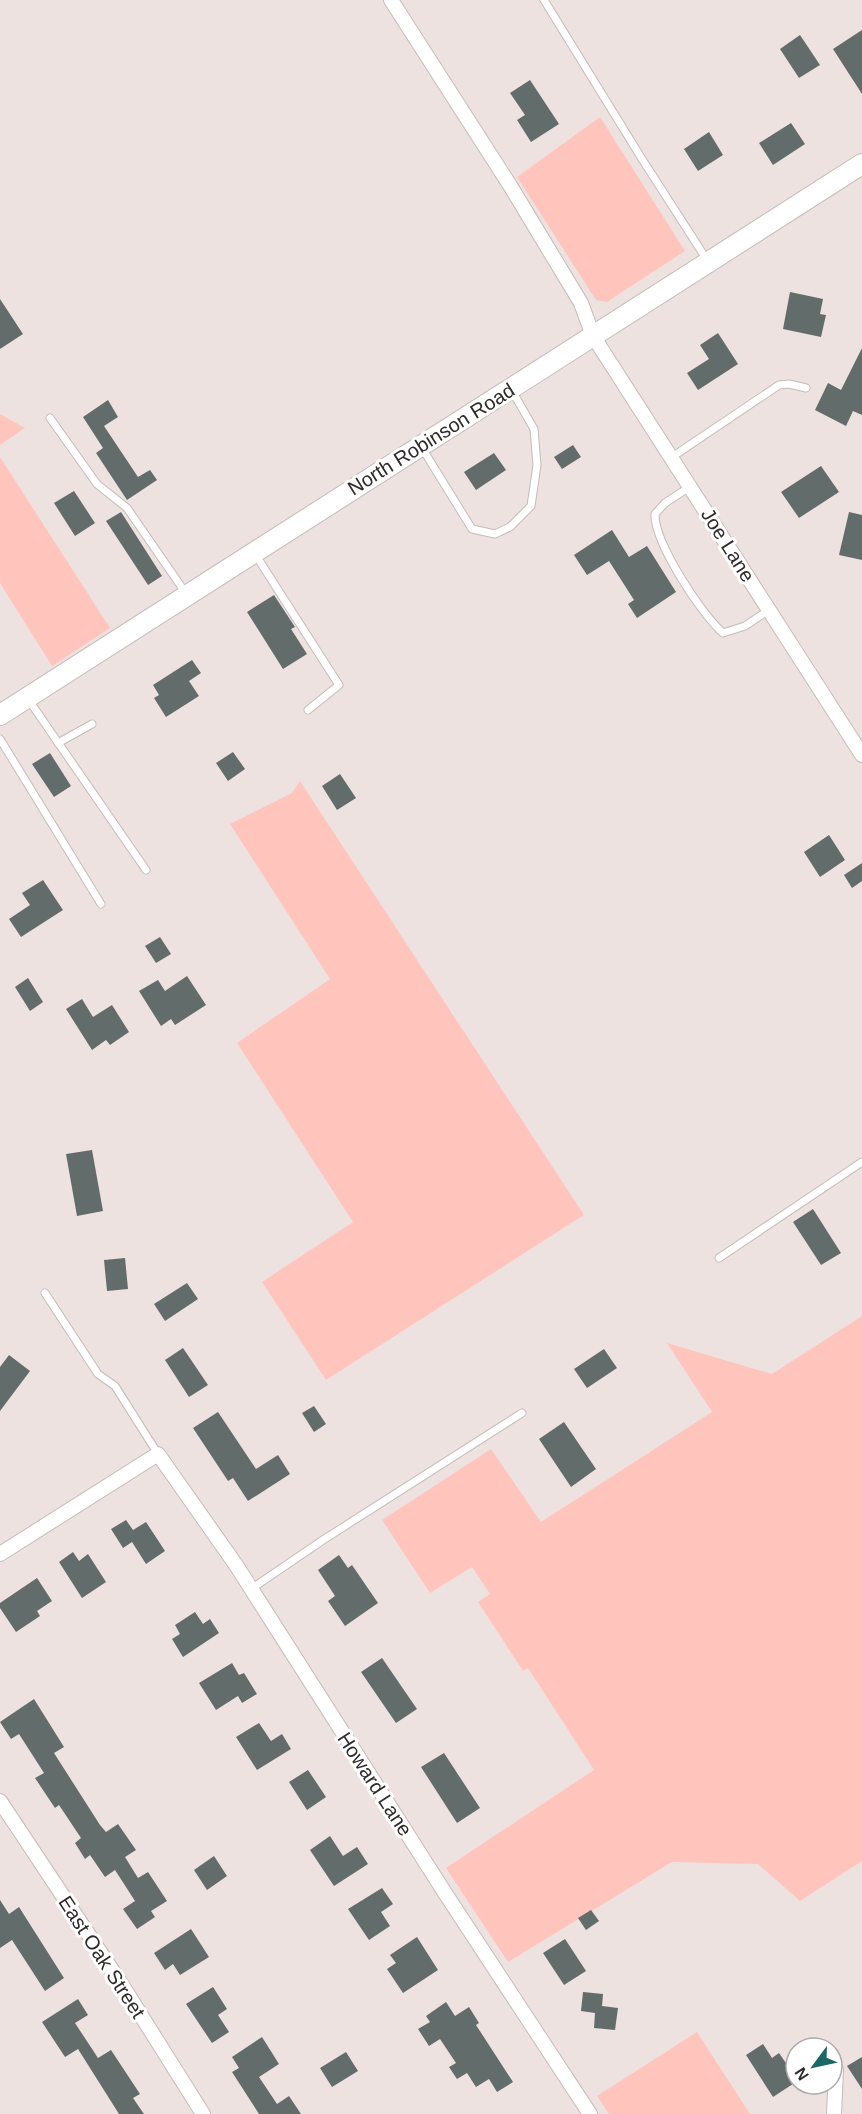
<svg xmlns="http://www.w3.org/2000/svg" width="862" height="2114" font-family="Arial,sans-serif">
<rect width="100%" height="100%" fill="#eee2e1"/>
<g fill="#ffc5bd">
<path d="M600 117 685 251 607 302 596 300 517 177Z"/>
<path d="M0 414 25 428 0 445Z"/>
<path d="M0 457 110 628 52 666 0 583Z"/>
<path d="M300 781 584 1215 326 1380 262 1282 353 1222 237 1043 330 979 230 824 292 793Z"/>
<path d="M862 1316V1861L800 1901 758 1864 672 1862 508 1962 446 1868 594 1770 528 1668 523 1671 478 1602 490 1594 472 1567 430 1593 382 1520 491 1449 541 1522 712 1412 667 1343 772 1374Z"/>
<path d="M697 2032 750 2114H609L597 2096Z"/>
</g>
<g fill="#626c6b">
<path d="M862 30V94L833 49Z"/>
<path d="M800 35 820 65 799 78 780 49Z"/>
<path d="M530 80 559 124 531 142 517 120 525 115 510 93Z"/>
<path d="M791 123 805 144 773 165 759 143Z"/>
<path d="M709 132 723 155 698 171 684 149Z"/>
<path d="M790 292 823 299 820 314 826 315 821 337 783 329Z"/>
<path d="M0 299 23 334 0 349Z"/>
<path d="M718 333 738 364 698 390 687 373 709 359 700 345Z"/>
<path d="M862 348V415L853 411 846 426 815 410 828 383 841 390Z"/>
<path d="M108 400 118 417 104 426 138 477 150 470 157 480 127 500 96 453 103 448 83 417Z"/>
<path d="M573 445 581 457 562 469 554 457Z"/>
<path d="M494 453 506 470 476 490 464 472Z"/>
<path d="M821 466 839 492 799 518 781 492Z"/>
<path d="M74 491 95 523 75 536 54 503Z"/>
<path d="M121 512 162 576 148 585 106 521Z"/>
<path d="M849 512 862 515V560L839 555Z"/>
<path d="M612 530 629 557 647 546 676 592 637 618 628 604 634 600 609 561 587 575 574 555Z"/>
<path d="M274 595 295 627 291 629 307 654 283 669 247 612Z"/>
<path d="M192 660 201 673 189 681 199 696 166 717 154 698 159 695 153 685Z"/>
<path d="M233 752 245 769 228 781 216 763Z"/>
<path d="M50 753 71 786 54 797 32 764Z"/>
<path d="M340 774 356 798 337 810 322 786Z"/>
<path d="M829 835 845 860 820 877 804 852Z"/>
<path d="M862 863V881L852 888 844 875Z"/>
<path d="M43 880 63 910 21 937 9 919 30 905 22 893Z"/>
<path d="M160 937 171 954 156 963 145 946Z"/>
<path d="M187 976 206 1005 175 1025 171 1019 161 1026 139 991 158 980 165 991Z"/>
<path d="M28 978 43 1002 30 1011 15 987Z"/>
<path d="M82 999 93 1017 112 1005 129 1032 110 1045 106 1040 92 1050 66 1009Z"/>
<path d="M92 1150 103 1211 77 1216 66 1154Z"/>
<path d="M813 1209 841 1253 821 1265 793 1222Z"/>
<path d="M125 1258 128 1289 107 1291 104 1260Z"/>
<path d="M187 1283 198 1299 165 1321 154 1304Z"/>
<path d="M183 1348 208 1385 189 1397 165 1360Z"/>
<path d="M604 1349 617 1368 587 1388 574 1369Z"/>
<path d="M9 1355 30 1371 0 1411V1367Z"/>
<path d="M314 1406 326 1424 314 1432 302 1413Z"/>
<path d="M218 1412 256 1469 278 1455 290 1474 248 1501 233 1478 228 1481 193 1428Z"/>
<path d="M564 1422 596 1469 571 1487 539 1439Z"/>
<path d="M126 1520 133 1530 146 1522 165 1551 146 1564 132 1542 123 1548 111 1529Z"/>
<path d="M73 1552 79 1561 88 1554 106 1582 82 1598 59 1562Z"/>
<path d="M339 1555 348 1568 352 1565 378 1603 345 1626 328 1601 335 1596 318 1570Z"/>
<path d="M37 1578 52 1601 37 1611 40 1616 16 1632 0 1608V1603Z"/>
<path d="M195 1612 203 1624 210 1619 219 1633 183 1657 172 1639 180 1634 175 1625Z"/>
<path d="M382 1658 417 1709 396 1723 361 1672Z"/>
<path d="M232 1663 239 1675 244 1673 257 1694 242 1703 238 1696 216 1710 199 1683Z"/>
<path d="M34 1699 64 1747 54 1753 100 1825 106 1832 118 1824 136 1850 125 1857 138 1878 148 1872 167 1901 151 1911 155 1917 137 1929 123 1909 135 1901 115 1870 105 1877 90 1855 85 1859 75 1843 81 1838 59 1805 55 1808 35 1778 44 1773 19 1734 11 1739 0 1722Z"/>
<path d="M259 1723 271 1741 282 1734 291 1749 257 1770 236 1737Z"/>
<path d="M444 1753 480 1808 457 1823 421 1767Z"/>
<path d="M308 1770 326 1797 307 1810 289 1782Z"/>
<path d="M330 1836 343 1856 357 1847 368 1864 334 1886 310 1850Z"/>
<path d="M214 1856 227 1876 207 1890 194 1870Z"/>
<path d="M382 1888 393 1904 381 1912 390 1926 369 1940 348 1909Z"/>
<path d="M0 1900 9 1914 19 1907 64 1978 45 1991 12 1940 0 1948Z"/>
<path d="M591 1910 599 1921 586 1930 578 1918Z"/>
<path d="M191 1929 209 1957 180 1975 173 1964 165 1970 154 1953Z"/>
<path d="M417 1937 438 1970 403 1993 387 1969 396 1963 390 1955Z"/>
<path d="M565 1939 586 1971 564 1985 543 1953Z"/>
<path d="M213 1987 227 2009 218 2015 229 2032 212 2043 186 2004Z"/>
<path d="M583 1992 603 1994 602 2006 618 2008 615 2030 594 2028 595 2013 581 2011Z"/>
<path d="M78 1999 88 2015 75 2023 98 2058 111 2050 140 2094 133 2098 144 2114H119L78 2049 65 2057 42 2022Z"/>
<path d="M446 2002 455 2016 469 2007 479 2023 476 2025 513 2082 497 2092 489 2079 476 2087 467 2073 457 2079 449 2067 456 2063 440 2039 429 2046 418 2029 430 2022 426 2016Z"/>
<path d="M262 2037 279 2064 259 2077 277 2104 289 2096 301 2114H259L232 2072 239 2068 232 2057Z"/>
<path d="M763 2044 772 2058 779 2053 788 2066 796 2061V2082L773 2097 746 2055Z"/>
<path d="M346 2052 358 2071 332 2087 320 2068Z"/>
<path d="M862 2057V2089L847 2066Z"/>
</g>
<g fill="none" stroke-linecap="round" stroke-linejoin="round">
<g stroke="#c5bbb9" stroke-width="9">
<g id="lane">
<path d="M544 0 642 159 707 260"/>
<path d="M50 418 97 484 127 508 187 595"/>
<path d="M422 448 472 529 495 534 510 527 531 506 537 465 534 429 511 389"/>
<path d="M672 457 779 385 789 384 806 388"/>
<path d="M691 486 665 503 655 514C654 542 701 614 723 633L745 626 769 610"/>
<path d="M255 554 339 685 308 710"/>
<path d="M28 699 146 870"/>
<path d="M0 739 101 904"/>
<path d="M58 743 92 724"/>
<path d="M719 1258 862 1162"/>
<path d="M45 1293 98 1374 115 1386 158 1454"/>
<path d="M251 1589 323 1540 522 1413"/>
</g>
</g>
<g stroke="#c5bbb9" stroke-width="16">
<g id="street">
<path d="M391 0 511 187 581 303 593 336 862 755"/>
<path d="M0 1554 158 1454 236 1565 445 1893 590 2114"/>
<path d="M0 1801 122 1985 203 2114"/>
<path d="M834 2114 836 2070"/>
</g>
</g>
<g stroke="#c5bbb9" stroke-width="22">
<path id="secondary" d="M0 715 862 164"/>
</g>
<use href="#lane" stroke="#fff" stroke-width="7"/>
<use href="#street" stroke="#fff" stroke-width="14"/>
<use href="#secondary" stroke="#fff" stroke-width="20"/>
</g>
<g text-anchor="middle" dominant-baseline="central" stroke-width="6" stroke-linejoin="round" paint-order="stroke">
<g font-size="20" fill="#2f2b2a" stroke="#fff">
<text transform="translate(431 439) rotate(-32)">North Robinson Road</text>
<text transform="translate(728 545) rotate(58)">Joe Lane</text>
<text transform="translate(375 1784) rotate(57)">Howard Lane</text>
<text transform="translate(102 1957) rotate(57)">East Oak Street</text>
</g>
</g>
<g transform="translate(814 2066) rotate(237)"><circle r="28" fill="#ffffff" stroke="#acaaaa" stroke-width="1.5"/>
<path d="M0-4.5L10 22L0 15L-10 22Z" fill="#1b6763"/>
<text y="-9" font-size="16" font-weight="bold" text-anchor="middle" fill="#2f2b2a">N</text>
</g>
</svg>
